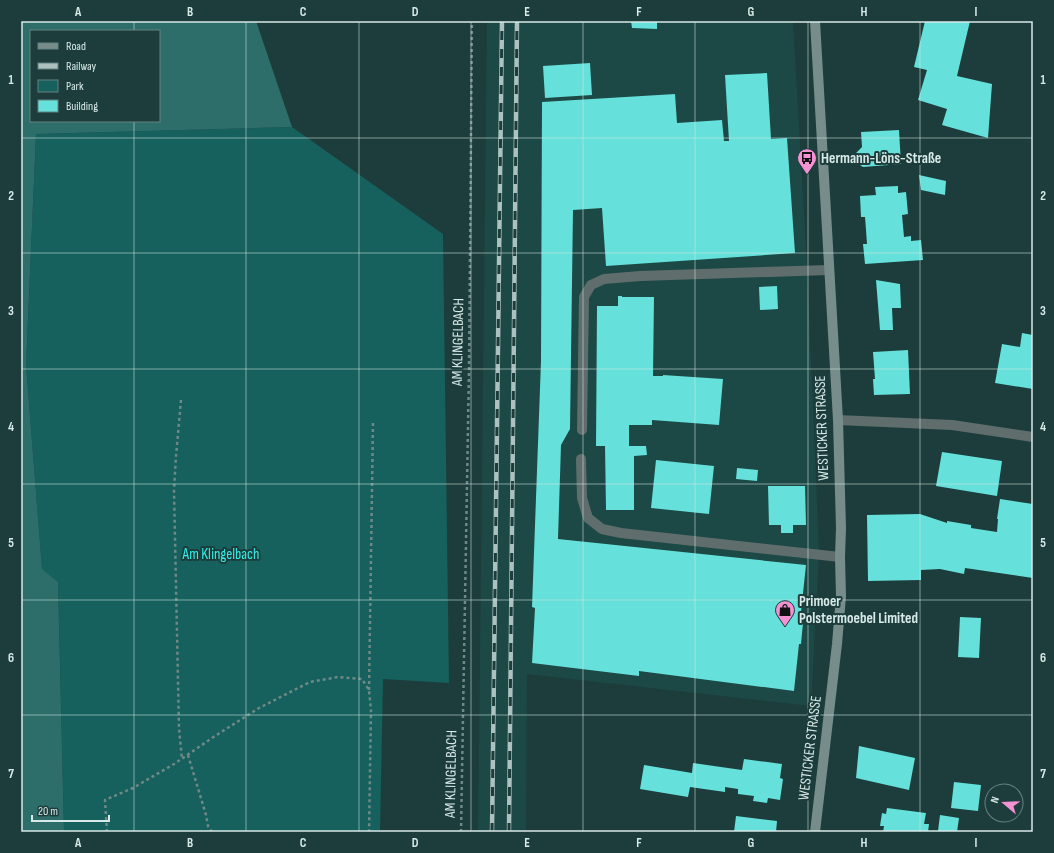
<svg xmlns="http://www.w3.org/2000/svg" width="1054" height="853" font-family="'Sofia Sans Condensed',sans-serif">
<rect width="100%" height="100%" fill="#1c3d3b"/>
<path fill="#1c4846" d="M487 21H793L807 264 819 552 811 706 527 674 526 832H478Z"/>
<path fill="#16605d" d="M292 127 443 234 449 683 383 679 380 832H64L58 582 42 570 26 365 36 134Z"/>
<path fill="#2d6e6b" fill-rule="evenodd" d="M21 21H256L292 127 36 134 26 365 42 569 58 582 64 832H21ZM31 31H159V121H31Z"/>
<g fill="#65e0da">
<path d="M631 21H657V29L632 28Z"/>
<path d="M925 21H970L957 76 992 84 988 138 942 125 947 109 918 100 927 70 914 67Z"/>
<path d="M590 63 592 95 545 98 543 66Z"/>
<path d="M767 73 771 139 787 138 795 253 606 266 602 208 573 210 570 429 561 445 558 539 806 565 801 612H804L801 644H799L794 691 639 671V676L532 663 535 608 532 607 541 361 542 102 675 94 677 123 722 120 724 141H729L725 75Z"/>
<path d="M899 130 901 164 863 167 857 163 856 153 862 147 861 132Z"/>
<path d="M919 175 946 181 945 195 921 190Z"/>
<path d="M898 186V193L906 192 908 214 902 215 904 237 911 236V241L921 240 923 260 865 264 863 244H867L866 230 865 217H861L860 196 876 195 875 187Z"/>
<path d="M876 280 900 284 901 308H892L893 330H880Z"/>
<path d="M777 286 778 309 760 310 759 287Z"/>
<path d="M618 296H622V297H654L653 376H663V375L723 379 719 425 652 420V425H629V446H646L647 455 634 456V510H606L605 446H596L597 306H618Z"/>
<path d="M1022 333 1033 335V389L995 383 1002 344 1020 347Z"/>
<path d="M908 350 910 394 874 395 873 379H875L873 352Z"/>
<path d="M942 452 1002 461 997 496 936 486Z"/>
<path d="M656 460 714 466 709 514 651 508Z"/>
<path d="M737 468 758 470 757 481 736 479Z"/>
<path d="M768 486H805L806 525H793V533H781V525H769Z"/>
<path d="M1000 499 1033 504V578L965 568 964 574 940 569 921 570V580L868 581 867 515 920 514 947 523V521L971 525V528L997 532 998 519H997Z"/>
<path d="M960 617 981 618 979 658 958 657Z"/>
<path d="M859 746 915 758 909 790 856 778Z"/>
<path d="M744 759 782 764 780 778 783 779 780 800 768 798 767 803 753 801 754 796 738 794V789L725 787V792L690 787 688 797 640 789 644 765 692 773 693 763 742 770Z"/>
<path d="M954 782 981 785 978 811 951 808Z"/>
<path d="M887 808 926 813 924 824H929L928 832H883L884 826H880L882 813 886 814Z"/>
<path d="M940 815 959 818 957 832 938 831Z"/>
<path d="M736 816 777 821 776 832H734Z"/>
</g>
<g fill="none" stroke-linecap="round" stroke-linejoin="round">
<g stroke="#6f8987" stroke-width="2.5" stroke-dasharray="3 3" stroke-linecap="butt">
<path d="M181 400 176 456 174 490 179 729 182 759"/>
<path d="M369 690 373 422"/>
<path d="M188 755 206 815 208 826 212 832"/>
<path d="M107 832 105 800 133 788 174 764 215 736 259 708 310 682 338 677 362 679 369 690 371 710 369 832"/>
<path d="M461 832 469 369 472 21"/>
</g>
<g stroke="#5f6e6d" stroke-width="10">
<path d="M582 430 584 297 591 285 604 279 640 276 829 270"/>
<path d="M581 459 582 498 588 518 602 529 621 533 840 557"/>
</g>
<path stroke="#5f6e6d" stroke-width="10" d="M838 420 952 425 1033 437"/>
<path stroke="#768d8b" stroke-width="10" d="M815 21 838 420 841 528 840 557 841 596 837 644 815 832"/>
<g stroke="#acc1c0" stroke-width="4.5">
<g id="rail">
<path d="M492 832 502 21"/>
<path d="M509 832 517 21"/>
</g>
</g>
<use href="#rail" stroke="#1c3d3b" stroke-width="3" stroke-dasharray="9" stroke-linecap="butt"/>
</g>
<path fill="none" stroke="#d7e9e8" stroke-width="1" stroke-opacity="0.55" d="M134 21V31M246 21V832M359 21V832M471 21V832M583 21V832M695 21V832M808 21V832M920 21V832M134 121V832M21 138H1033M21 253H1033M21 369H1033M21 484H1033M21 600H1033M21 715H1033"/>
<defs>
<g id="bus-pin" transform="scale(1)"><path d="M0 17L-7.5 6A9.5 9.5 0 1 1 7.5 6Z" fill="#f491d3" stroke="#1c3d3b"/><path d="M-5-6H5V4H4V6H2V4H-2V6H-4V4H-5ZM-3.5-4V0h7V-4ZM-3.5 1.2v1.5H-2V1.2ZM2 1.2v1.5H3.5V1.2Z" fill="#111"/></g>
<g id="shop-pin" transform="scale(1)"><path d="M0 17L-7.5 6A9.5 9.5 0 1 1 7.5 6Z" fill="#f491d3" stroke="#1c3d3b"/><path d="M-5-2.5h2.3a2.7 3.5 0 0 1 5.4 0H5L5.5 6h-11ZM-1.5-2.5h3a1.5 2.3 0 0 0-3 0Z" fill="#111"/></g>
</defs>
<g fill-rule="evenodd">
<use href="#bus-pin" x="807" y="158"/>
<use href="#shop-pin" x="785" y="610"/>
</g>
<g text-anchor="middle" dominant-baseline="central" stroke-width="4" stroke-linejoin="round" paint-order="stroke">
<g font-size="15" font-weight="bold" fill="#d7e9e8" stroke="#1c3d3b" text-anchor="start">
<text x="821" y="158">Hermann-Löns-Straße</text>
<text x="799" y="601">Primoer<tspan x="799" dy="17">Polstermoebel Limited</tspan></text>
</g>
<g font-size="15" fill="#d7e9e8" stroke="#1c3d3b">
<text transform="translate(458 342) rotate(-89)">AM KLINGELBACH</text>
<text transform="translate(822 428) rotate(-92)">WESTICKER STRASSE</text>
<text transform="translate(810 748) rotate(-83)">WESTICKER STRASSE</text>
<text transform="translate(451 774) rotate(-89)">AM KLINGELBACH</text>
</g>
<g font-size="15" fill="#32eee7" stroke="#1c3d3b">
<text x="221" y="554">Am Klingelbach</text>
</g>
</g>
<rect width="1054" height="853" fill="none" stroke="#1c3d3b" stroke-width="44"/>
<rect x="30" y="30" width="130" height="92" fill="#1c3d3b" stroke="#678280"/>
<rect x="38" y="43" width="20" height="6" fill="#768d8b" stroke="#678280"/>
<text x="66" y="50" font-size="12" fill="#d7e9e8">Road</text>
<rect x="38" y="63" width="20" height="6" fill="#acc1c0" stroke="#678280"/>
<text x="66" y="70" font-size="12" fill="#d7e9e8">Railway</text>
<rect x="38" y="80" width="20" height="12" fill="#16605d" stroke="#678280"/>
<text x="66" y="90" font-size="12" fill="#d7e9e8">Park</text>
<rect x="38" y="100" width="20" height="12" fill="#65e0da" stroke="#678280"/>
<text x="66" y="110" font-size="12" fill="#d7e9e8">Building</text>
<g transform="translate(1004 803) rotate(289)"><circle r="19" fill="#1c3d3b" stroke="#678280"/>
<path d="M0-3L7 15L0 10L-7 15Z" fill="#f491d3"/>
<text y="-6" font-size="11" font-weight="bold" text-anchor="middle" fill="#d7e9e8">N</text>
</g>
<path d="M32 815v6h77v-6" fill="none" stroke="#d7e9e8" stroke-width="2"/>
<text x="38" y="815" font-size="12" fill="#d7e9e8" stroke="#1c3d3b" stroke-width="3" paint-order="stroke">20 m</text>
<rect x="22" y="22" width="1010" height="809" fill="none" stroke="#d7e9e8" stroke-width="1.5"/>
<g font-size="13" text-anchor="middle" font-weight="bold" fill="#d7e9e8">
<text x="78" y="16">A</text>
<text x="190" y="16">B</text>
<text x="303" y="16">C</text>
<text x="415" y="16">D</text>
<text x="527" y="16">E</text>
<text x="639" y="16">F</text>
<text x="751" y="16">G</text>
<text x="864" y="16">H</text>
<text x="976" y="16">I</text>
<text x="11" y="84">1</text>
<text x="1043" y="84">1</text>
<text x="11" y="200">2</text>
<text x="1043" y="200">2</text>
<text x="11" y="315">3</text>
<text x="1043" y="315">3</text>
<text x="11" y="431">4</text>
<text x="1043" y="431">4</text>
<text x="11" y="547">5</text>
<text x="1043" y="547">5</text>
<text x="11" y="662">6</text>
<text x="1043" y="662">6</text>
<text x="11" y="778">7</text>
<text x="1043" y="778">7</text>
<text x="78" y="847">A</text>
<text x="190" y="847">B</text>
<text x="303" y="847">C</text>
<text x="415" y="847">D</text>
<text x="527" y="847">E</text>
<text x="639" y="847">F</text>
<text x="751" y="847">G</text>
<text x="864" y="847">H</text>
<text x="976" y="847">I</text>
</g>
</svg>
